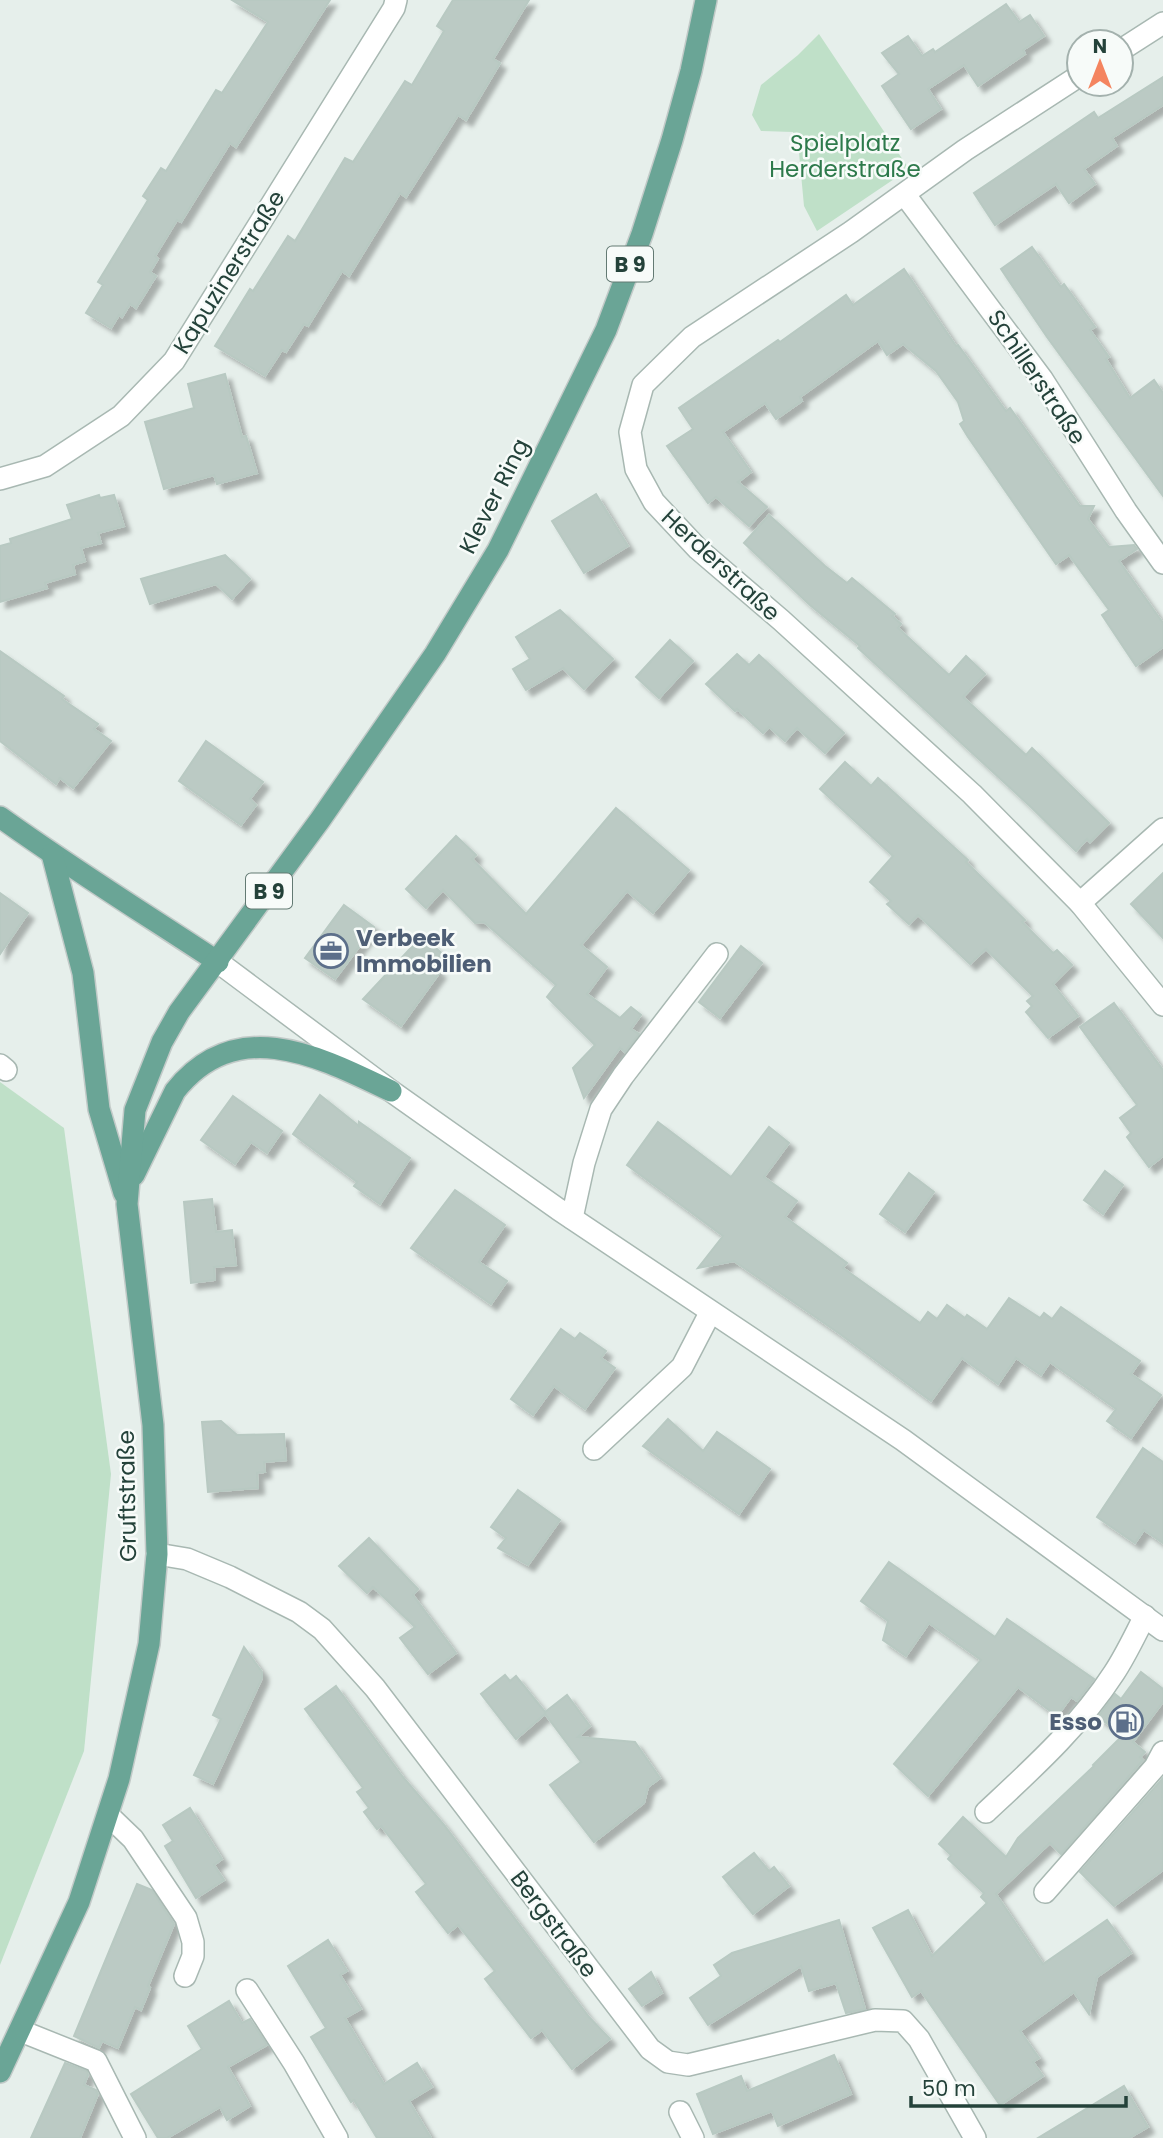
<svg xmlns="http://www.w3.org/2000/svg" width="1163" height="2138" font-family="Poppins,sans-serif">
<defs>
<filter id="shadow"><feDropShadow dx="6" dy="6" stdDeviation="2" flood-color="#0004"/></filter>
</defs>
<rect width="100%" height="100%" fill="#e6efeb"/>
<g fill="#bfe0c8">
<path d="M819 34 909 169 817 231 804 206 798 142 793 132 761 131 752 115 761 85 798 55Z"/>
<path d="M0 1082 64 1128 111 1474 84 1751 0 1965Z"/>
</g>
<g fill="#bbcac4" stroke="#b8c9c2" stroke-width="2" filter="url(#shadow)">
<path d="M232 0H330L236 147 230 143 181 222 177 220 155 256 158 259 150 272 156 276 136 308 130 304 122 317 119 315 111 328 86 313 103 285 98 282 148 200 143 196 161 168 166 171 216 90 222 93 268 22Z"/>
<path d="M453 0H529L493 59 500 63 466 120 458 115 406 197 400 193 349 276 342 271 308 326 304 324 286 352 282 350 265 376 215 346 250 289 253 291 288 236 295 241 345 158 353 162 405 81 412 85 444 31 437 26Z"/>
<path d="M1006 4 1019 22 1030 15 1044 36 1023 50 1025 54 978 86 964 65 928 89 941 109 911 129 882 86 899 74 882 53 908 36 922 56 933 49 935 52Z"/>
<path d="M1163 77V105L1112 138 1117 146 1084 169 1095 184 1069 203 1056 184 995 225 974 193 1094 112 1098 118Z"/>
<path d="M1032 247 1061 287 1064 284 1095 327 1090 330 1109 357 1106 359 1130 398 1154 380 1163 393V496L1047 337 1001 269Z"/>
<path d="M904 269 956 346 958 345 1006 411 1010 408 1080 506H1094L1088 519 1109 547 1134 545 1137 549 1119 561 1163 623V647L1136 666 1102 615 1109 610 1069 555 1056 564 968 437 960 424 964 421 958 402 936 371 903 344 887 355 878 341 800 397 802 401 776 419 765 403 723 432 751 472 738 482 767 507 749 526 716 497 708 503 667 446 693 429 679 408 778 340 780 342 846 295 853 305Z"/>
<path d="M225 374 242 437 246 436 257 473 217 484 214 475 164 489 145 422 194 408 188 384Z"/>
<path d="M596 494 628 546 584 573 552 521Z"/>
<path d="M99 495 100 498 114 495 124 526 98 533 101 543 81 548 85 561 73 565 75 574 45 583 47 588 0 602V546L11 543 10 539 72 519 67 505Z"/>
<path d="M769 515 825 566 847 583 852 578 895 614 892 616 901 624 898 628 949 675 966 656 985 674 963 697 1026 755 1032 748 1109 823 1090 842 1087 839 1076 851 1031 807 858 648 860 646 810 605 744 543Z"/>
<path d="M225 555 250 579 232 599 216 584 150 604 141 579Z"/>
<path d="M560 610 613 659 584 689 563 668 526 690 513 669 530 659 516 637Z"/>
<path d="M670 640 693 661 659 698 636 677Z"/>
<path d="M0 651 64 696 62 699 98 724 94 729 111 741 73 788 60 778 56 784 0 741Z"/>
<path d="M737 654 749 665 759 655 844 733 825 753 797 728 785 741 769 727 763 733 737 709 735 711 706 684Z"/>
<path d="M206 741 263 782 250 799 256 805 241 825 179 781Z"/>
<path d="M845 762 871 786 878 778 968 860 966 862 1025 920 1022 922 1053 953 1057 950 1072 965 1053 984 1078 1016 1048 1038 1026 1012 1032 1006 1027 1001 1033 996 986 949 970 964 918 915 909 924 887 904 891 901 870 882 893 856 820 789Z"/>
<path d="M616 808 689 870 653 913 627 891 581 945 607 967 587 994 620 1018 631 1007 641 1015 631 1029 639 1034 625 1052 620 1048 584 1098 573 1068 595 1045 547 997 556 985 484 922 475 923 443 890 426 908 406 889 456 836 476 855 472 859 526 914Z"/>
<path d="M1163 873V938L1131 904Z"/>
<path d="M0 893 28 913 0 954Z"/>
<path d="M344 905 374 927 335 979 305 958Z"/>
<path d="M422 936 445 956 434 968 440 972 401 1026 363 999Z"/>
<path d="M741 946 762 963 720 1018 699 1002Z"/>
<path d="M1114 1003 1163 1070V1156L1149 1167 1127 1137 1131 1133 1120 1118 1137 1105 1080 1027Z"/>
<path d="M320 1095 359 1126V1122L410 1158 380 1204 354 1186 357 1182 293 1134Z"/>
<path d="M233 1096 282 1131 267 1153 251 1142 235 1164 201 1140Z"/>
<path d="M658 1122 731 1177 769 1127 789 1143 764 1177 797 1201 785 1217 847 1263 843 1268 920 1323 928 1312 937 1319 947 1305 965 1318 967 1315 987 1329 1009 1298 1040 1318 1044 1313 1052 1319 1061 1307 1140 1361 1131 1374 1161 1395 1131 1438 1107 1421 1116 1409 1050 1362 1041 1375 1016 1358 998 1384 962 1358 931 1401 840 1334 734 1261 698 1268 723 1236 627 1165Z"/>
<path d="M1105 1171 1123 1185 1103 1214 1084 1200Z"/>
<path d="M909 1173 934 1192 905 1232 880 1214Z"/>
<path d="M455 1190 505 1225 479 1262 507 1281 491 1304 411 1248Z"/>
<path d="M212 1199 216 1232 232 1230 236 1265 214 1267 215 1280 191 1283 184 1202Z"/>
<path d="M561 1329 575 1339 580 1333 606 1351 601 1358 615 1368 585 1409 554 1386 533 1415 511 1399Z"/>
<path d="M668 1419 703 1451 717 1432 770 1469 739 1514 643 1446Z"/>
<path d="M221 1421 237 1435 284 1434 286 1460 264 1462 265 1472 257 1473 258 1488 208 1492 202 1422Z"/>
<path d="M1143 1448 1163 1462V1543L1144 1530 1135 1543 1097 1517Z"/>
<path d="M518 1490 560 1520 528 1565 498 1548 506 1538 491 1527Z"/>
<path d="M369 1538 418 1589 413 1595 456 1653 428 1674 400 1638 415 1627 373 1587 367 1593 339 1566Z"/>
<path d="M889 1562 995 1637 1007 1619 1094 1679 1077 1701 1071 1697 1057 1716 1018 1687 928 1796 894 1764 981 1660 929 1623 906 1656 883 1640 888 1621 861 1601Z"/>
<path d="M244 1647 262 1672V1678L213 1784 194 1775 221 1719 213 1715Z"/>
<path d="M1141 1672 1163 1689V1702L1133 1742 1145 1752 1140 1757 1143 1760 1061 1854 1050 1843 996 1894 1043 1964 1107 1920 1131 1953 1097 1977 1089 2014 1074 1992 1020 2031 1039 2058 1033 2062 1043 2076 1000 2105 921 1991 912 1997 873 1928 908 1910 932 1956 987 1903 981 1897 984 1893 948 1859 951 1855 939 1844 963 1817 1006 1857 1018 1838 1094 1766 1093 1765 1123 1735 1098 1717 1115 1694 1121 1699Z"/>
<path d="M505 1675 510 1681 516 1676 545 1712 567 1695 590 1726 578 1737 635 1742 660 1778 648 1787 644 1803 594 1842 550 1785 581 1762 545 1714 516 1739 481 1694Z"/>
<path d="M336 1686 402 1776 444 1825 589 2017 610 2039 572 2069 542 2030 531 2038 485 1979 495 1971 458 1925 448 1933 416 1892 426 1884 381 1826 377 1829 364 1812 369 1808 357 1792 363 1788 305 1709Z"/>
<path d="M1162 1779 1163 1870 1114 1906 1080 1872Z"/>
<path d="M190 1808 222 1859 214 1865 224 1880 196 1898 165 1846 173 1841 163 1825Z"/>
<path d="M754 1853 769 1871 774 1867 789 1886 753 1914 723 1877Z"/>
<path d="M137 1884 152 1890 174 1924 148 1986 150 1988 141 2010 135 2007 118 2048 102 2041 99 2048 74 2036Z"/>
<path d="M839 1920 865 2009 846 2013 836 1983 809 1991 801 1966 708 2025 690 1998 721 1976 714 1965 732 1953Z"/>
<path d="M328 1940 347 1971 340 1975 361 2009 345 2018 384 2084 417 2063 432 2087 409 2101 431 2138H377L354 2100 351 2102 311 2037 326 2028 288 1966Z"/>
<path d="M651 1972 662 1993 642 2006 629 1989Z"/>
<path d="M229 2001 242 2023 250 2019 267 2045 228 2067 250 2106 227 2120 220 2107 167 2138H158L131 2094 202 2049 188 2026Z"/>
<path d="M834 2055 851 2094 778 2126 772 2111 713 2134 697 2094 741 2076 747 2091Z"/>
<path d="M65 2063 87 2071 88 2075 84 2085 96 2090 98 2094 80 2138H31Z"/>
<path d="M1124 2086 1148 2127 1129 2138H1038Z"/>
</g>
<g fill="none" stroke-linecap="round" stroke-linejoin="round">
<g stroke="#a8b8b2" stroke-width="24">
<g id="minor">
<path d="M1121 50 1163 23"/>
<path d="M1079 76 965 150 851 232 692 337 643 385 630 432 636 469 654 502 698 549 781 620 972 794 1080 903 1163 1005"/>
<path d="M905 195 1042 379 1126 511 1163 563"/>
<path d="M0 479 45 466 121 416 174 361 394 8 396 0"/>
<path d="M1080 903 1163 829"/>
<path d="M218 962 391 1091 558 1209 903 1440 1163 1630"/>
<path d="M0 1065 6 1070"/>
<path d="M572 1218 584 1163 601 1109 623 1076 717 954"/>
<path d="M594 1449 682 1367 710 1313"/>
<path d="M157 1554 187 1559 230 1577 299 1612 322 1629 375 1688 650 2049 668 2062 688 2065 875 2020 903 2021 919 2039 975 2138"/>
<path d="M986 1812C1032 1769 1079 1727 1114 1673 1126 1655 1135 1635 1145 1616"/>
<path d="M108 1815 133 1839 186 1918 193 1942V1956L185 1976"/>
<path d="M1045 1892 1155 1767 1163 1752"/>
<path d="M247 1990 294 2063 337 2138"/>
<path d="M21 2031 96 2061 135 2138"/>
<path d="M680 2112 693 2138"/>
</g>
</g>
<g stroke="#c2cac8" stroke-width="24">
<g id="major">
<path d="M0 817C71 868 145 914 218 962"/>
<path d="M52 854 83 973 99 1109 124 1193"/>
<path d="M134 1175 175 1091C237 1013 320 1057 391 1091"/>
<path d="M0 2072 79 1902 119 1779 149 1644 157 1554 153 1425 127 1204 135 1110 162 1042 179 1012 320 820 435 654 498 550 606 330 642 234 672 140 691 71 706 0"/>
</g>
</g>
<use href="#minor" stroke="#fff" stroke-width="21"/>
<use href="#major" stroke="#6aa596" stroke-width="21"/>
</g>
<defs>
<g id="office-ring" transform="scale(1.75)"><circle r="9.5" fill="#f7fbf9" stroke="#5c6f8a" stroke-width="1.5"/><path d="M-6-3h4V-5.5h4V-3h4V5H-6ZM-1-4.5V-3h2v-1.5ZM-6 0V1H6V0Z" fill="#5c6f8a"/></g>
<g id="fuel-ring" transform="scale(1.75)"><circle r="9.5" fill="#f7fbf9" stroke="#5c6f8a" stroke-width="1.5"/><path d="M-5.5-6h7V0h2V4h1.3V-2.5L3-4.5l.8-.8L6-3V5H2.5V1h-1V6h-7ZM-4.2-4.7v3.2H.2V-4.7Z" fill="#5c6f8a"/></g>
</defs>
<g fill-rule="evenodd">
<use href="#office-ring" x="331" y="951"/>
<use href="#fuel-ring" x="1126" y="1722"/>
</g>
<g text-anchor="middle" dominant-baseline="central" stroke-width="5" stroke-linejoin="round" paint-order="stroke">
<g fill="#f7fbf9" stroke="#637a73" stroke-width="2">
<rect x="607" y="246.5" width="46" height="35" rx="5"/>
<rect x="246" y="873.5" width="46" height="35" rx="5"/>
</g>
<g font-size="21" font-weight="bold" fill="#24423a">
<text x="630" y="264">B 9</text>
<text x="269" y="891">B 9</text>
</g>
<g font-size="23" fill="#2d7a4b" stroke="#f7fbf9">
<text x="845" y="143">Spielplatz<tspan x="845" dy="26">Herderstraße</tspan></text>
</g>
<g font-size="23" fill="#24423a" stroke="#f7fbf9">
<text transform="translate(229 272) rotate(-58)">Kapuzinerstraße</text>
<text transform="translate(1037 377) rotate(56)">Schillerstraße</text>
<text transform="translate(494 496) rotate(-63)">Klever Ring</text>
<text transform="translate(721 565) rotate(43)">Herderstraße</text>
<text transform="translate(127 1496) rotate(-91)">Gruftstraße</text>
<text transform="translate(554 1924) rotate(53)">Bergstraße</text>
</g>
<g font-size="23" font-weight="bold" fill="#4e5e75" stroke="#f7fbf9" text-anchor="start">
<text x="356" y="938">Verbeek<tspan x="356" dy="26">Immobilien</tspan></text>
<text x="1102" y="1722" text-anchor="end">Esso</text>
</g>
</g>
<g transform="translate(1100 63)"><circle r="33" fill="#f7fbf9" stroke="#a3b1ad" stroke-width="2"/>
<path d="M0-5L12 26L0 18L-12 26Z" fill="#f4845f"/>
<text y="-10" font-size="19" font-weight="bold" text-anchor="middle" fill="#24423a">N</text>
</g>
<path d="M911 2096v10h215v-10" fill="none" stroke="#24423a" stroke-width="3.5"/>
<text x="922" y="2096" font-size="21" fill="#24423a" stroke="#f7fbf9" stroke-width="5" paint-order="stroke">50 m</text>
</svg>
